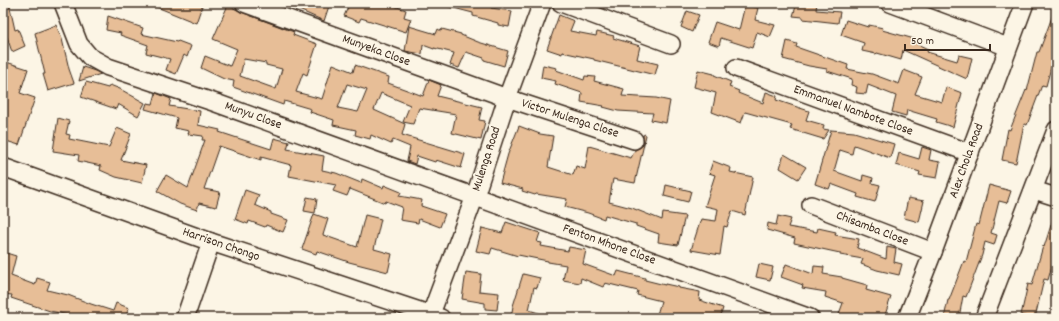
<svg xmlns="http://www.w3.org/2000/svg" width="1059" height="321" font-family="Dekko,sans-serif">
<rect width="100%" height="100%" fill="#fcf5e5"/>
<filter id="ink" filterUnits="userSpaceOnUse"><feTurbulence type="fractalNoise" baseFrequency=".025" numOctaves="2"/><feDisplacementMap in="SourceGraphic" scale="8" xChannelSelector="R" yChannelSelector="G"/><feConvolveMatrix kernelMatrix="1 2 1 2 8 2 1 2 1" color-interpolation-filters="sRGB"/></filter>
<g filter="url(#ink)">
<g fill="#e7be97" stroke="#3b2a1e" fill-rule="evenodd">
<path d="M3 3H9L15 30 18 29 25 46 12 52 7 37 3 38Z"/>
<path d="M147 3H203L196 23Z"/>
<path d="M283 3H330L324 21Z"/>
<path d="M350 3H395L394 6 406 10 404 17 411 19 406 32 361 18 359 22 344 16Z"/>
<path d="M447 3H493L491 8 512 11 509 27 498 25V23L473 16V13L446 6Z"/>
<path d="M797 3H817L816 10 840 12 838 23 803 19V17L793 16Z"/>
<path d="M228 5 241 12 294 32 293 35 317 44 307 75 303 73 296 92 322 99 333 64 353 72 355 65 389 77 388 83 423 96 429 80 441 85 437 96 482 107 479 120 485 121 481 140 452 133 456 114 419 108 413 124 403 122 410 105 381 93 374 110 405 124 402 135 465 154 461 168 436 160 435 162 417 156 415 164 407 161 410 147 393 140 391 144 371 135 370 139 355 135 356 130 333 125 334 120 310 112 311 109 284 101 283 105 233 87 234 81 224 79 201 68 205 56 230 66 237 49 213 39ZM244 59 266 63V65L282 69 276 89 240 76ZM347 84 367 90 358 112 338 108Z"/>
<path d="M745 5 758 8 755 20 775 25 770 37 757 32 752 48 721 38 719 46 708 42 715 22 739 30Z"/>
<path d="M1055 9 1056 47 1052 56H1054L1046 86 1042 85 1027 125 1024 124 1016 163 1002 160 1008 129 1010 130 1026 90 1027 91 1037 52H1039Z"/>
<path d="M687 11 699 15 692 32 681 27Z"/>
<path d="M559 15 574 21 570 31 596 36 597 32 614 36 613 38 640 46 637 59 658 64 655 75 594 60V59L562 52V54L547 49Z"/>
<path d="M108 16 143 28 141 34 177 42 178 41 191 46 187 57 184 55 176 74 166 70 170 59 146 53 148 45 120 35 121 33 106 30Z"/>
<path d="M846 20 868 27 869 25 883 28 882 30 918 40 917 44 928 49 927 52 957 61 959 55 972 58 967 79 903 50 901 60 877 53 876 54 862 51 864 43 841 35Z"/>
<path d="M56 25 62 39 69 69 74 83 48 91 43 74H45L35 33Z"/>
<path d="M409 26 436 34 438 29 441 31 442 29 461 34V35L478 42 508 51 504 66 484 60V58L466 52 459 68 450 65 454 53 434 48V49L423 45 422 54 405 51Z"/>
<path d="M787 41 797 44 796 47 848 65 847 69 872 74 899 84 904 70 922 77 915 94 942 102 946 87 962 93 953 127 936 122 937 119 907 110 906 116 892 112 896 96 868 85 866 94 856 93 857 87 851 85 852 79 827 71V69L809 66 783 59Z"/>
<path d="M3 61 28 69 20 93 35 98 19 145 3 140Z"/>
<path d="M543 65 557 68 556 70 584 80 585 76 595 77 594 81 624 89 622 96 656 98 670 101 666 123 651 120 653 113 618 111 603 107 604 106 581 102 582 93 555 84 556 81 541 78Z"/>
<path d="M83 67 95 71 101 74 79 81Z"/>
<path d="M698 70 714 74V75L731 82 729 87 739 91 738 93 763 103 766 92 777 96 776 100 809 111 806 120 824 125 823 129 829 130 823 139 790 129 792 125 745 112 741 123 712 112 716 93 694 87Z"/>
<path d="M86 82 108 88 110 85 120 89 145 103 138 116 118 104 116 109 81 97Z"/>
<path d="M156 93 171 99 169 106 200 111 198 125 220 130 219 132 271 149 274 138 289 142 287 149 324 156 322 170 336 173 361 183 362 179 383 188 384 185 401 192 399 196 422 200 421 206 445 214 440 227 419 219 418 223 400 220 402 207 386 201 385 203 350 189 347 196 333 191 336 185 289 176 291 165 261 157V160L219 146 204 189 220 192 216 207 199 203 197 210 180 204 157 191 166 175 188 188 205 140H202L203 136 188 134 189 131 175 128 177 118 145 109 147 103 153 104Z"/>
<path d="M58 118 69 121 66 134 70 135 69 139 109 147 117 128 131 134 121 160 146 165 142 183 116 177 100 170 101 166 78 161 79 155 53 151Z"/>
<path d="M519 126 540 134 553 136 548 167 573 175 576 166 585 169 589 146 631 158 635 150 641 147 644 143 643 136 644 134 646 135 635 183 613 179 609 202 632 208 662 220 663 213 685 216 678 245 658 242 659 234 636 226V224L605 215 604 219 588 213 565 207 567 199 536 194 535 195 522 191 523 189 500 183 508 154Z"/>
<path d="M831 130 854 132 894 144 890 158 854 145 852 154 840 150 834 171 862 181 863 175 873 178 872 183 880 185 875 202 857 197 858 194 831 184 829 189 815 184Z"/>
<path d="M922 147 931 150 929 160 940 162 937 178 919 175 920 172 896 165 899 153 919 159Z"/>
<path d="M784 154 806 167 798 179 780 168Z"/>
<path d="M713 161 731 168 730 172 753 177 745 215 732 211 727 227 724 226 720 255 691 250 701 219 716 221 718 209 705 206 715 175 709 173Z"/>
<path d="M666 185 691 191 688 202 664 196Z"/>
<path d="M989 185 1011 191 1007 203 999 201 991 233 997 235 994 245 985 242 982 255 966 297 963 296 959 318H944L948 300H949L964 261 966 262 976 224 979 225Z"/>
<path d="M245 190 259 195 255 205 271 212V214L288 220 283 232 266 225 265 227 249 221 248 224 235 219Z"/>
<path d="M307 197 317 199 315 213 304 211Z"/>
<path d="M908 198 924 201 919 222 904 218Z"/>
<path d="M314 214 328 219 323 235 357 247 365 215 381 219 374 249 392 254 388 272 349 262 317 251 316 254 302 249Z"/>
<path d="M778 216 791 219 788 227 817 232 818 228 836 232 835 235 859 239 857 248 886 259 887 247 896 249 894 262 902 264 899 275 877 270 861 264 863 259 840 255V253L794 243 795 238 767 230 768 223 776 225Z"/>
<path d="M1054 216H1056V251L1048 280 1044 279 1035 318 1021 315 1028 284 1032 285 1043 246 1044 247Z"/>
<path d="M506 222 540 233 537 242 542 243 541 246 568 251 569 247 586 250 583 264 616 276 618 271 645 278V280L665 285V284L679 287V288L700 292 699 300 723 308 720 318H656L661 301 637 295 638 291 605 283 603 287 581 278 580 283 563 280 566 265 548 262V261L518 255V256L492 248 490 254 476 251 482 228 502 233Z"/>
<path d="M3 252 16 256 11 276 35 285 37 278 50 282 47 290 68 295 91 304 113 311 116 303 129 308 126 315 127 316V318H68L69 315 50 311 11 298 12 295 3 294Z"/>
<path d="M759 264 773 267 770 280 756 277Z"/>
<path d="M786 264 813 274 814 266 824 267 823 274 842 277V278L867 285 866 290 891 297 884 318H850L839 314 843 303 825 297 826 292 802 288 803 285 781 277Z"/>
<path d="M466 272 481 274 479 291 499 293 497 310 485 309V303L462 299Z"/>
<path d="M523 274 540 278 537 288 534 287 529 310 548 316V318H511L513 306Z"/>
</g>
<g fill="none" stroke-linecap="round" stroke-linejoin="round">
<g stroke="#3b2a1e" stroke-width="20">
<g id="minor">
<path d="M63 3 79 44 90 57 108 67 216 103 810 318"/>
<path d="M244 3 507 98 634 140"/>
<path d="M561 3 671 44"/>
<path d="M890 3 1008 47"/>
<path d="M736 68 970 153"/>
<path d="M3 167 211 242 441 318"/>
<path d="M1034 190 1056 197"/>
<path d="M811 205 933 252"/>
<path d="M431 314 475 196 507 98 542 3"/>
<path d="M185 318 211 242"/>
<path d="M907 318 933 252 1025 3"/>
<path d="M984 318 1056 130"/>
</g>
</g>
<use href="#minor" stroke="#fcf5e5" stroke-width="17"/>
</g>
</g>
<g text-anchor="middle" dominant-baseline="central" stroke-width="4" stroke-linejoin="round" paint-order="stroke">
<g font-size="13" fill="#3b2a1e" stroke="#fcf5e5">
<text transform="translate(376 51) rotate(20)">Munyeka Close</text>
<text transform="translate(853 111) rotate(20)">Emmanuel Nambote Close</text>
<text transform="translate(253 116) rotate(20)">Munyu Close</text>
<text transform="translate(570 119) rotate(18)">Victor Mulenga Close</text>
<text transform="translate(487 159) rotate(-72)">Mulenga Road</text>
<text transform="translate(967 161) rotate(-70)">Alex Chola Road</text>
<text transform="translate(872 229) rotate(21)">Chisamba Close</text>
<text transform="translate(221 245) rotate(19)">Harrison Chongo</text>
<text transform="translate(609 245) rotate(20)">Fenton Mhone Close</text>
</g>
</g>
<rect width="1059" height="321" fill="none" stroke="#fcf5e5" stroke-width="16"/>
<rect x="8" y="8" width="1043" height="305" fill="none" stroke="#3b2a1e" stroke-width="1.5" filter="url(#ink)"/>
<path d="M905 44v6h85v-6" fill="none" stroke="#3b2a1e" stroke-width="2"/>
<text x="911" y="44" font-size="12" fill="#3b2a1e" stroke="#fcf5e5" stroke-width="3" paint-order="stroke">50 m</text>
</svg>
